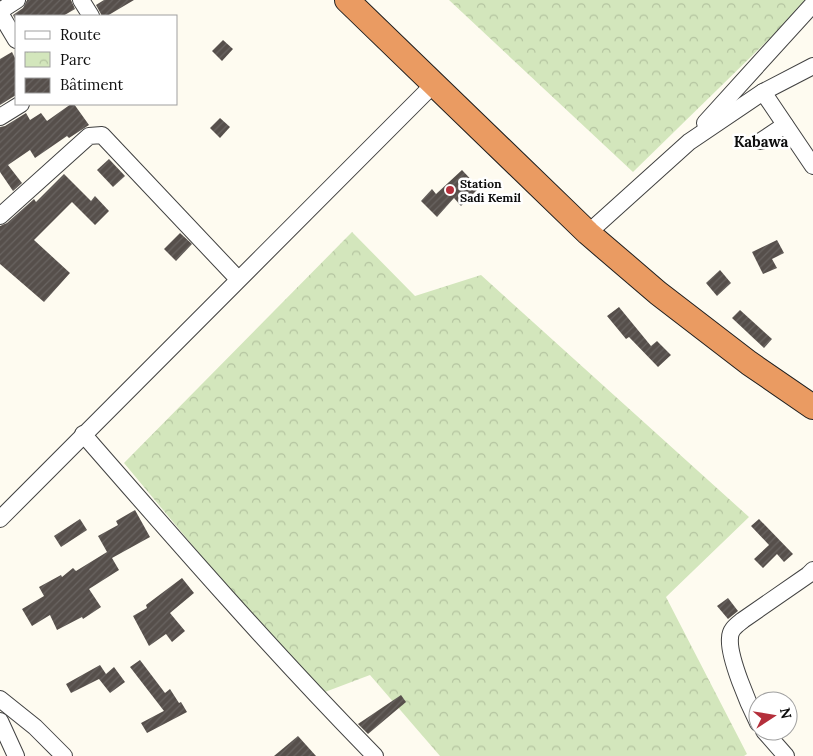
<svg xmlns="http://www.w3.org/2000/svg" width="813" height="756" font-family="Lora,serif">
<defs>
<pattern id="park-crowns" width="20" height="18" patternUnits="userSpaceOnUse" patternTransform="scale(1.25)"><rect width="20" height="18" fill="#d3e6bc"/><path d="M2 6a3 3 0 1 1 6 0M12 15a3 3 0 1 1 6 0" fill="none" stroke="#b4c4a0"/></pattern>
<pattern id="building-hatch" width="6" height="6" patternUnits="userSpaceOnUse" patternTransform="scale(1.25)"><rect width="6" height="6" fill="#564f4b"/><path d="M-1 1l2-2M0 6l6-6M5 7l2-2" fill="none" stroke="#696461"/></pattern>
</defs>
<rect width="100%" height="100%" fill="#fefbf0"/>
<g fill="url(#park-crowns)">
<path d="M449 0H809L633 172Z"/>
<path d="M352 232 415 296 481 275 749 517 666 597 747 754 744 756H440L370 675 317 695 124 463Z"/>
</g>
<g fill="url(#building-hatch)">
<path d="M27 0H71L75 9 63 16H16V21L13 15 23 8Z"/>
<path d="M104 0H134L107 16H102L96 5Z"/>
<path d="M223 40 233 49 222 61 212 51Z"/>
<path d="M12 52 16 60V95L0 105V59Z"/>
<path d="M71 104H74L89 125 69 138 67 136 35 158 30 150 8 165 22 183 13 191 0 172V127L5 126 26 113 30 120 41 113 47 121Z"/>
<path d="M220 118 230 127 220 138 210 128Z"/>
<path d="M109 159 125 176 113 187 97 170Z"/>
<path d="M462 170 479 188 461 206 454 198 437 217 421 201 432 189 436 194Z"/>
<path d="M64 174 91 201 95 196 109 211 95 225 72 202 34 240 70 273 44 302 0 264V226L7 223 34 199 36 202Z"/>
<path d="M180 233 192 244 176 261 164 249Z"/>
<path d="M777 240 784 253 772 259 777 268 763 274 752 252Z"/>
<path d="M720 270 731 283 717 296 706 283Z"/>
<path d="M619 307 651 346 657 341 671 355 658 367 629 337 626 339 607 316Z"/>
<path d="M740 310 772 339 764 348 732 318Z"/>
<path d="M135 510 150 537 112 558 119 570 89 589 101 607 83 619 82 617 57 630 50 615 32 626 22 609 44 596 39 587 61 575 62 577 73 568 76 571 107 552 98 536 118 525 116 521Z"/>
<path d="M80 519 87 530 61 547 54 536Z"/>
<path d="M759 519 793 554 784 562 777 554 763 568 754 559 769 545 751 526Z"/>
<path d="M182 578 194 593 170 613 185 631 172 642 166 634 149 646 133 616 147 608 146 605Z"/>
<path d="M728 598 738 611 728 619 717 606Z"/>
<path d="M140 660 165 693 170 689 179 703 181 702 187 712 147 733 141 723 177 704 164 711 130 667Z"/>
<path d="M100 665 106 674 114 667 125 682 110 693 99 679 71 693 66 684Z"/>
<path d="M401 695 406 702 368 734 358 724Z"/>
<path d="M298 736 316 756H274Z"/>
</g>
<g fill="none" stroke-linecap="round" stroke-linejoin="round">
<g stroke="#414141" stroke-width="18">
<g id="minor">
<path d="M81 0 91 16"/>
<path d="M0 11 17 0"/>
<path d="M0 13 16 40"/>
<path d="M763 92 813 166"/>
<path d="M0 117 21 104"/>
<path d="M705 123 813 4"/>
<path d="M761 141 785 125"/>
<path d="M0 216 89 136 102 135 238 279"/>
<path d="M588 233 689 142 763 92 813 66"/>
<path d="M83 434C178 543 274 653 375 756"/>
<path d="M0 519 434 84"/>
<path d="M0 699 35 727 64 756"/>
<path d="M0 721 16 756"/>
<path d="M758 723C749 705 728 657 730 638 730 629 737 625 743 620L808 575 813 570"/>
<path d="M764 731 786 756"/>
</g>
</g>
<g stroke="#1f1f1f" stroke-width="26">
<path id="highway" d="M347 0 588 233 658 293 749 363 813 407"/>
</g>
<use href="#minor" stroke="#fff" stroke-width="16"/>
<use href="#highway" stroke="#ea9b62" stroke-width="24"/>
</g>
<circle fill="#b42f3b" stroke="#fff" stroke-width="2" cx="450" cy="190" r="5"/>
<g text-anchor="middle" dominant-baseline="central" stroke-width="5" stroke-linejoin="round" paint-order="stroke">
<g font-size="12" font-weight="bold" fill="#0e0e0e" stroke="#fff" text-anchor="start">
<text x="460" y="183">Station<tspan x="460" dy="14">Sadi Kemil</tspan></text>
</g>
<g font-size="15" font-weight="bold" fill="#0e0e0e" stroke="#fff">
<text x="761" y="141">Kabawa</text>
</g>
</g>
<rect x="15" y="15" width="162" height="90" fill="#ffffff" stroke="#9f9f9f"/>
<rect x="25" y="31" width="25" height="8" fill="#ffffff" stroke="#9f9f9f"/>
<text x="60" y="40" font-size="15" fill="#0e0e0e">Route</text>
<rect x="25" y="52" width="25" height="15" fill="url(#park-crowns)" stroke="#9f9f9f"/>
<text x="60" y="65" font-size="15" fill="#0e0e0e">Parc</text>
<rect x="25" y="78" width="25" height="15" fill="url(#building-hatch)" stroke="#9f9f9f"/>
<text x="60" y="90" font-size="15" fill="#0e0e0e">Bâtiment</text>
<g transform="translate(773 716) rotate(78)"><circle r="24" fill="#ffffff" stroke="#9f9f9f"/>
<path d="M0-4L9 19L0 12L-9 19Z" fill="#b42f3b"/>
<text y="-8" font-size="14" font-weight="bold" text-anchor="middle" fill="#0e0e0e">N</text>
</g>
</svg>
